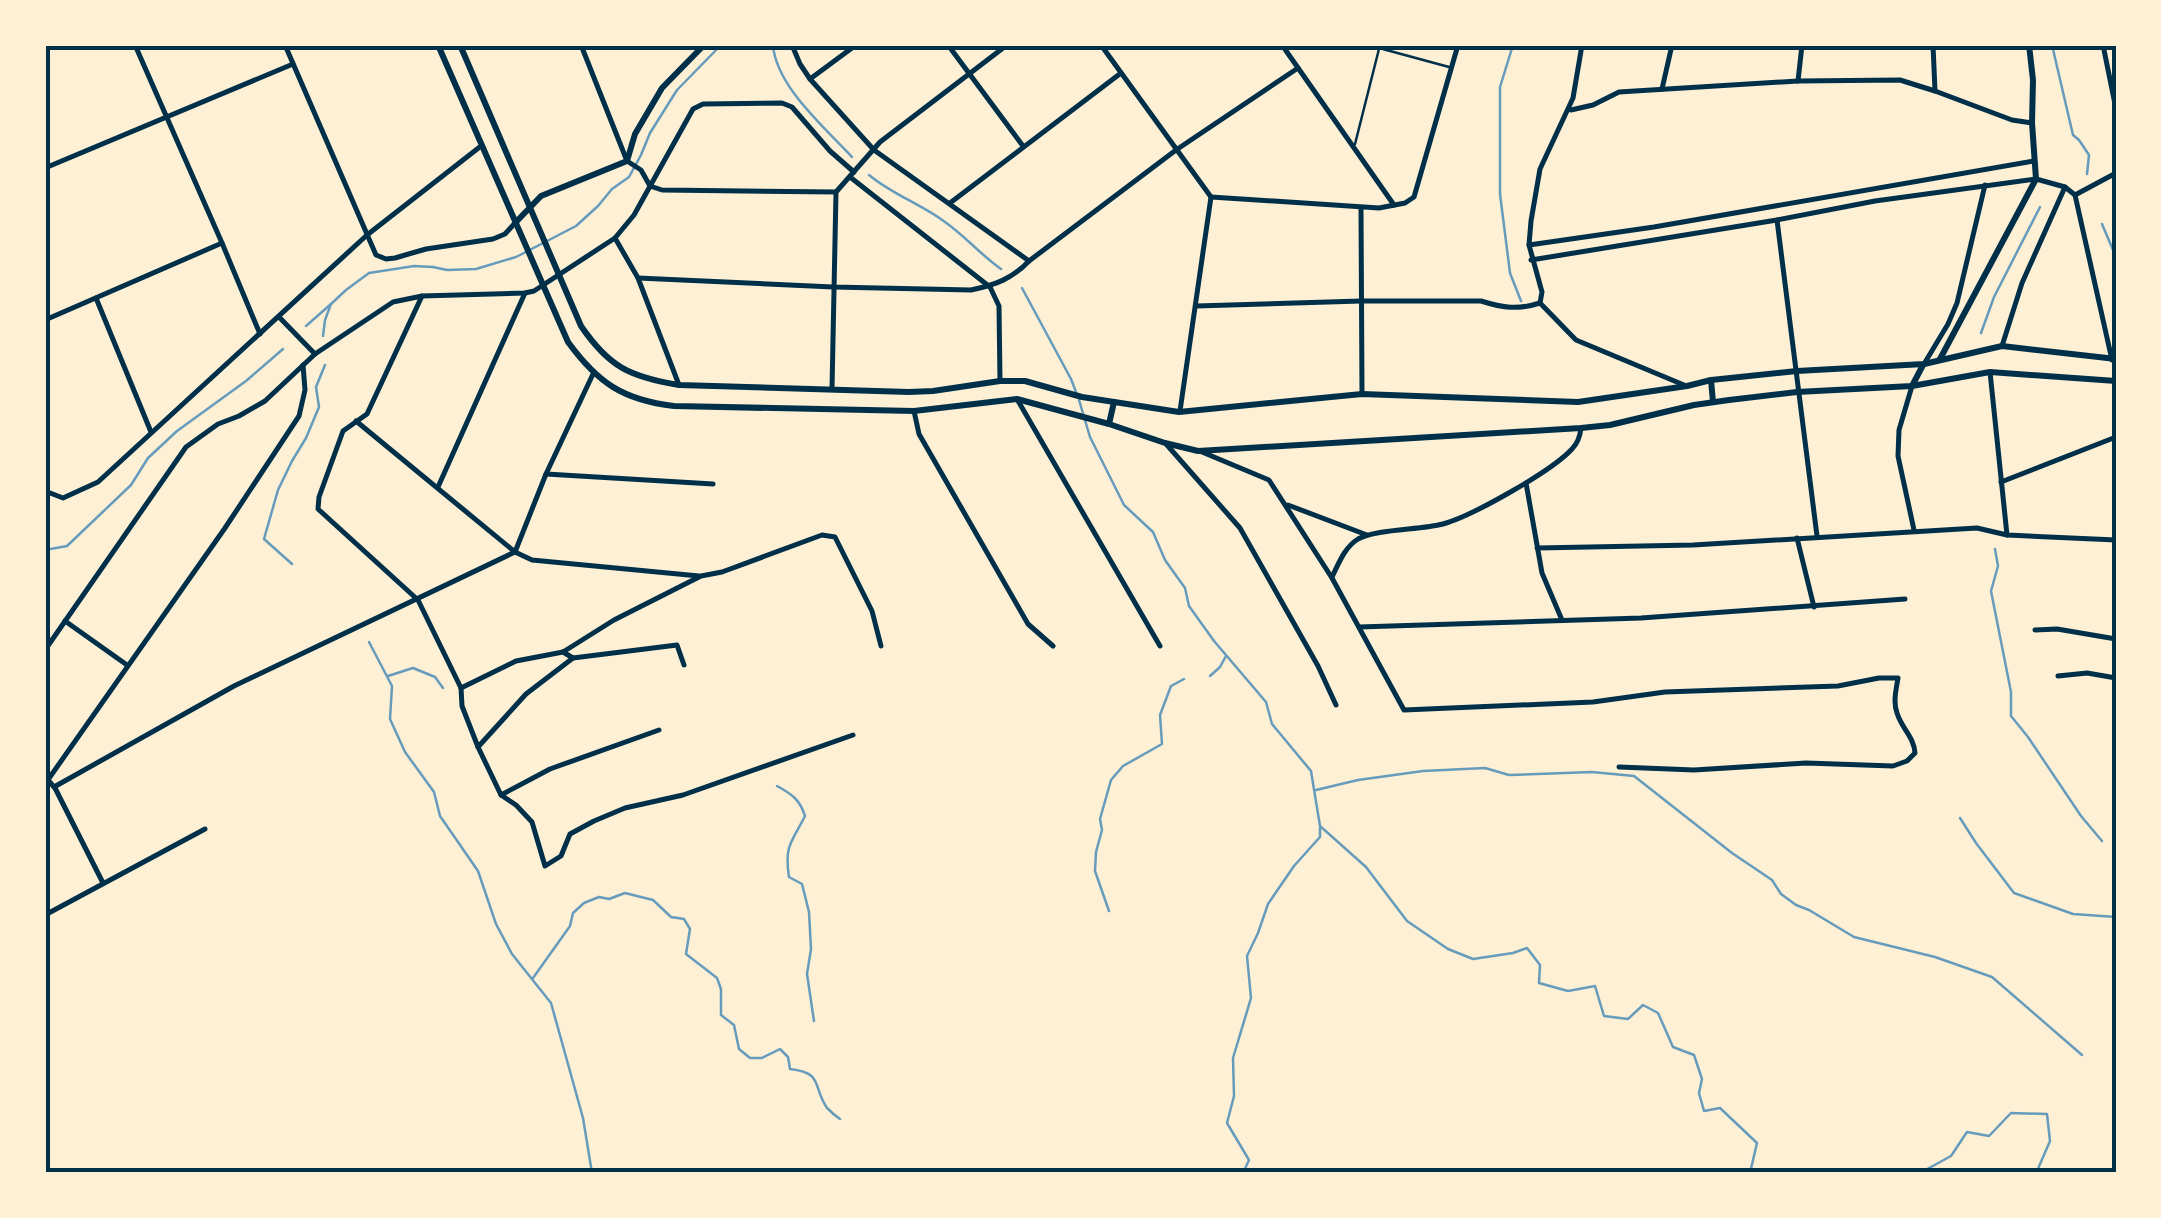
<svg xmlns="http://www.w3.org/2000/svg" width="2161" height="1218" font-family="'Open Sans',sans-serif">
<rect width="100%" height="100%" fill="#fdf0d5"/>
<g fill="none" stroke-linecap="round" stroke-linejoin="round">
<g stroke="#669bbc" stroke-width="2.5">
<path d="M773 45C776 86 825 128 852 157"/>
<path d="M1513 45 1500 87V194L1510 273 1521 301"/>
<path d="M2052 45 2073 135 2079 140 2089 155 2087 174"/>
<path d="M869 175C893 195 921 204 945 222 965 236 981 255 1001 269"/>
<path d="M2102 224 2116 257"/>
<path d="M1022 288 1071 379 1076 392"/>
<path d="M306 326 331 304"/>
<path d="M1981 333 1994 297 2040 207"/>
<path d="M323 336 325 320 331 304 346 290 369 273 414 266 433 267 447 270 476 269 516 257 576 226 598 206 612 189 629 177 641 155 650 133 677 90 721 45"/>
<path d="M1079 400 1090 437 1124 505 1153 532 1165 560 1185 588 1189 606 1214 641 1266 702 1272 724 1311 771 1320 826 1366 867 1407 921 1448 949 1473 959 1513 953 1527 948 1540 965 1539 983 1568 991 1595 986 1604 1016 1628 1019 1643 1005 1658 1013 1673 1047 1694 1055 1702 1079 1699 1093 1704 1111 1720 1108 1757 1143 1750 1173"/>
<path d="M1995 549 1998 566 1991 591 2011 692V716L2028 737 2081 816 2102 841"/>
<path d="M45 550 67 546 131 485 148 458 177 431 246 381 283 349"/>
<path d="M292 564 264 539 278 490 292 461 306 438 319 407 316 387 325 365"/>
<path d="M369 642 392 686 390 719 405 752 434 792 440 816 478 871 496 924 512 954 551 1003 583 1118 592 1173"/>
<path d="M388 676 413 668 435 677 443 688"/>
<path d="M1210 676 1220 667 1226 656"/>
<path d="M777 786C792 794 800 800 805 816 792 842 784 845 789 877L802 884 809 912 811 949 807 974 814 1021"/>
<path d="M1316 790 1358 780 1423 771 1485 768 1509 775 1592 772 1634 776 1732 853 1772 880 1781 894 1796 905 1809 910 1854 937 1935 957 1992 977 2082 1055"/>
<path d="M1960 818 1976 843 2014 893 2073 914 2116 917"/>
<path d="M1109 911 1095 871 1096 852 1102 830 1100 819 1111 780 1123 766 1162 744 1160 715 1171 686 1184 679"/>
<path d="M533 978 570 926 573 913 584 903 599 897 609 899 625 893 653 900 671 917 684 919 690 929 686 954 717 978 721 989V1015L734 1025 739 1049 750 1058H762L780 1049 788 1057 790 1069C824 1073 812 1086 827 1108 830 1111 837 1117 840 1119"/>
<path d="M1243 1173 1249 1160 1227 1123 1234 1096 1233 1058 1251 998 1247 956 1258 933 1268 904 1294 866 1320 837V828"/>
<path d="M1920 1173 1951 1156 1967 1132 1989 1136 2011 1113 2047 1114 2050 1141 2037 1171 2040 1173"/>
</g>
<g stroke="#003049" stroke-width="2.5">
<path d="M1374 45 1379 48 1449 67"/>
<path d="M1355 144 1380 45"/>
</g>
<g stroke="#003049" stroke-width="5">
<path d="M135 45 222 243 260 334"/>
<path d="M285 45 376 255 386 259 395 258 426 249 493 239 505 234 515 223"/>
<path d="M581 45 627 161 641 170 650 186"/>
<path d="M792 45 800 64 810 79 874 150 1029 261"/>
<path d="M948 45 1023 146"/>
<path d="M1101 45 1211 197"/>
<path d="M1282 45 1394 205"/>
<path d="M1933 45 1935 91"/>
<path d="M2103 45 2116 109"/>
<path d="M810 79 856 45"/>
<path d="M1798 81 1802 45"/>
<path d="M1662 89 1672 45"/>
<path d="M1571 110 1593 105 1619 92 1798 81 1900 80 1935 91 2012 120 2032 123"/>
<path d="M45 168 293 64"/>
<path d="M850 177 990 287 999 306 1000 381"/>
<path d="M650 186 662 190 836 192 880 142 1007 45"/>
<path d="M2075 195 2112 360"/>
<path d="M1211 197 1379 208 1405 203 1414 197 1458 45"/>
<path d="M950 203 1121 73"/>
<path d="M1361 208 1362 394"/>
<path d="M1777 220 1817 536"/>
<path d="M615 238 638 278 679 385"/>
<path d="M1529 245 1654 227 2034 161"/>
<path d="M1531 260 1777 220 1875 201 2036 179 2065 187 2075 195 2116 173"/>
<path d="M638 278 833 287 971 290C995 285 1012 279 1029 261L1176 150 1298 68"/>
<path d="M422 296 367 414 343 431 319 497 318 509 418 600 461 688 462 706 478 747 501 795 516 805 532 822 545 866 561 856 570 834 594 821 625 808 683 795 853 735"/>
<path d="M96 298 151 432"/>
<path d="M1540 303 1576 340 1684 385"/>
<path d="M1196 306 1361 301H1481C1503 308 1518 310 1540 303L1542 292 1529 245 1531 221 1540 169 1573 98 1582 45"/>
<path d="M279 317 315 354"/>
<path d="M45 320 222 243"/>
<path d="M2002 346 2022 283 2065 187"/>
<path d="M1924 364 1948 324 1957 303 1985 185"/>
<path d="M1990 372 2007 535"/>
<path d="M1912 386 1899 430 1898 456 1914 530"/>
<path d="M832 389 836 192"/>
<path d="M1017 399 1160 646"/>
<path d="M914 411 919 434 1028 624 1053 646"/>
<path d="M1180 411 1211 197"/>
<path d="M356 421 515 552 532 560 699 576"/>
<path d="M1167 445 1240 528 1318 666 1336 705"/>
<path d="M1202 452 1269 480 1332 578 1404 710 1593 702 1665 692 1838 686 1879 678H1898C1896 690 1893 702 1897 713 1902 729 1914 737 1915 753L1907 761 1893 766 1806 763 1694 770 1619 767"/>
<path d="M546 474 713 484"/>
<path d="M2001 482 2116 437"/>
<path d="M1526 483 1542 573 1562 620"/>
<path d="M438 487 525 293"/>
<path d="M45 491 63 498 98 482 367 235 481 146"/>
<path d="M1288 505 1367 535"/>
<path d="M1797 538 1814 607"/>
<path d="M1537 548 1693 545 1977 528 2007 535 2116 540"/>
<path d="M1332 577C1339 563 1344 548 1358 539 1376 529 1420 530 1443 524 1472 516 1552 471 1572 449 1578 443 1580 437 1581 428"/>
<path d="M65 621 127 665"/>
<path d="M1359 627 1641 618 1905 599"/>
<path d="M2035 630 2057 629 2116 639"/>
<path d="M45 650 186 447 218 424 239 416 265 401 315 354 393 302 422 296 525 293 534 291 615 238 634 215 693 109 703 104 782 103 792 107 830 151 854 172"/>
<path d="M563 652 573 658 677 645 684 665"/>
<path d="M2058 676 2087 673 2116 678"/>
<path d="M461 688 516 661 563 652 614 620 701 576 722 572 822 535 835 537 872 611 881 646"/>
<path d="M478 747 526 694 573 658"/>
<path d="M48 780 54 787 234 686 515 552 546 474 593 374"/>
<path d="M45 784 225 528 299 416 305 390 303 365"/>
<path d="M55 788 103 883"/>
<path d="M501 795 550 769 659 730"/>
<path d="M45 915 205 829"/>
</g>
<g stroke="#003049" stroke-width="6">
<path d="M438 45 568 342C598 383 623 400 674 406L914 411 1017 399 1109 424 1165 443 1198 451 1581 428 1610 425 1694 405 1729 400 1797 392 1912 386 1990 372 2116 381"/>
<path d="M460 45 581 326C609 367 630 377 679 385L909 392 933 391 1000 381H1025L1082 397 1179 412 1362 394 1578 402 1687 386 1711 380 1797 371 1924 364 2002 346 2116 359"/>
<path d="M515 223 541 196 627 161 635 134 662 88 704 45"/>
<path d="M1940 359 2036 179 2032 123 2033 80 2029 45"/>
<path d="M1711 380 1713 402"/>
<path d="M1912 386 1923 365"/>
<path d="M1109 424 1114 402"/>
</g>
</g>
<rect width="2161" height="1218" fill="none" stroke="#fdf0d5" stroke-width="95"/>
<rect x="48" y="48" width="2066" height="1122" fill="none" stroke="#003049" stroke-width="4"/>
</svg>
